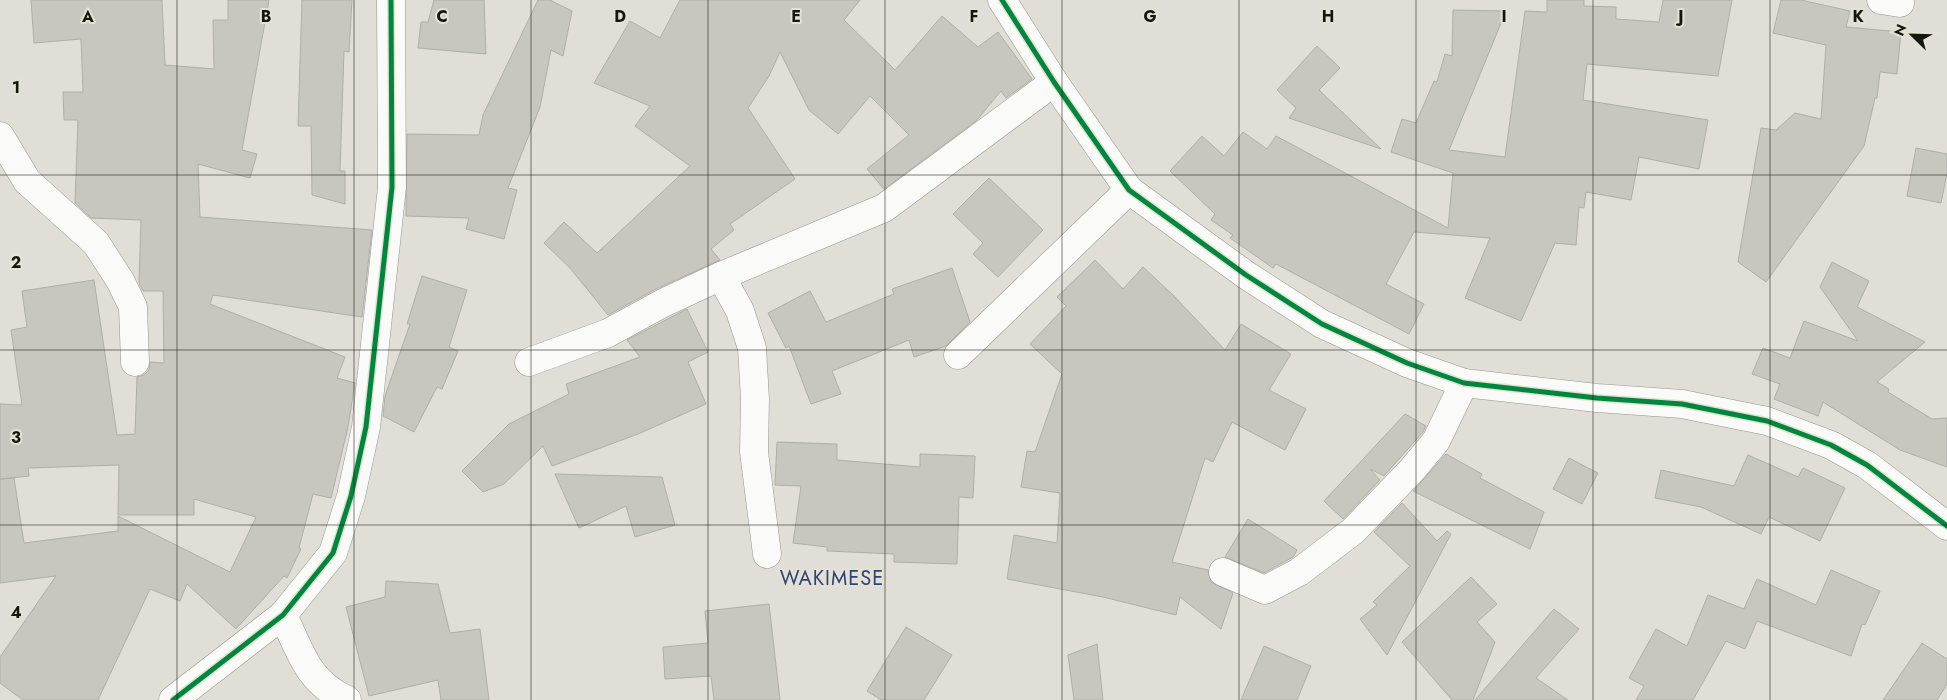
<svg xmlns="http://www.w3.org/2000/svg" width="1947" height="700" font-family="Jost,sans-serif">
<rect width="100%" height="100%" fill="#e0ded6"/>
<g fill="#c7c6bf" stroke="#afaea8">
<path d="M31 0H162L165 65 214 69 213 20H228V0H269L242 150 257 154 250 178 198 164 200 217 372 230 362 317 213 295 210 304 345 357 337 378 355 383 348 427 331 498 313 494 299 548 301 549 287 578 284 576 236 629 187 584 180 601 150 589 98 700H23L0 683V657L56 576 0 583V479L14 478 24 543 118 531V516L230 572 256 517 194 499V515H118L119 465 28 468 29 476 0 479V404L22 405 11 330 27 327 22 291 94 280 117 435 135 434 137 377 144 375 149 370 150 362 164 363 163 291H143L139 283 141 220 91 218 75 203 78 120H64L63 92H83L81 39 34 43Z"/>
<path d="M302 0H352L349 52 344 51 340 171H345V204L312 195 311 126H298Z"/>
<path d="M434 0H484L486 54 418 48 421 22H428Z"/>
<path d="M538 0H550L572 11 563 56 551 50 540 107 508 188 517 190 504 239 466 229 469 218 406 216 407 134 479 135 483 115Z"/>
<path d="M680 0H860L844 20 895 70 942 16 978 47 998 32 1032 79 1006 98 1001 91 976 121 884 189 867 169 909 135 870 96 838 134 809 110 780 52 769 76 748 108 795 179 730 224 734 230 711 249 720 260 656 289 608 315 570 268 544 243 564 222 597 253 690 166 635 126 650 106 594 83 630 21 660 38Z"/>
<path d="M1547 0H1584V6L1616 7V19L1659 22 1663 0H1732L1718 76 1587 64 1583 100 1708 120 1699 169 1639 157 1631 200 1586 192 1584 208 1579 207 1576 245 1555 243 1521 321 1465 298 1490 238 1414 232 1386 284 1424 304 1409 334 1276 264 1273 268 1230 238 1233 235 1211 220 1215 214 1170 171 1202 136 1224 156 1243 132 1267 149 1276 136 1448 228 1453 173 1391 152 1402 119 1416 123 1434 81 1437 82 1445 54 1452 56 1453 10 1506 11 1449 150 1505 157 1525 11 1547 12Z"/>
<path d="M1781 0H1801L1850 11 1846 27 1901 32 1897 74 1880 72 1877 98H1875L1864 146 1766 282 1738 262 1761 128 1776 130 1795 113 1821 119 1826 45 1773 33Z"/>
<path d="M1317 46 1340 68 1319 90 1381 149 1289 118 1296 108 1277 90Z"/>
<path d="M1916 148 1947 154V173L1941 203 1907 196Z"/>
<path d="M989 178 1043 230 998 277 973 254 983 243 953 214Z"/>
<path d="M1095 260 1123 289 1143 267 1173 295 1225 350 1241 324 1291 354 1269 390 1306 409 1285 450 1232 422 1213 462 1205 458 1172 562 1208 570 1211 582 1233 593 1221 629 1180 597 1176 615 1103 597 1007 579 1014 535 1057 543 1060 493 1021 487 1027 451 1035 452 1062 374 1030 344 1066 306 1057 297Z"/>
<path d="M1832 262 1869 281 1857 307 1925 342 1877 382 1889 389 1888 392 1932 419 1947 418V467L1900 450 1823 402 1818 416 1774 399 1780 384 1752 374 1763 348 1790 358 1804 321 1858 341 1820 287Z"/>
<path d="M952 268 970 322 946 346 914 357 909 340 832 371 841 394 811 404 789 346 786 348 768 313 810 291 826 322 894 294 892 289Z"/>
<path d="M422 276 467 290 449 347 458 351 442 389 437 387 414 432 383 416 385 396 410 324H407Z"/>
<path d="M687 309 708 352 688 362 706 404 638 434 552 466 543 446 504 484 483 492 462 471 509 424 569 394 566 384 640 357 627 340Z"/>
<path d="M1405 414 1426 426 1423 432 1384 476 1370 469 1380 480 1343 519 1324 501Z"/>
<path d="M777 442 837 444V460L920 467V454L975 456 973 498 959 497 957 564 894 562V554L827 551V547L793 543 801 486 775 485Z"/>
<path d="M1446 454 1482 474 1480 478 1544 512 1530 549 1413 491Z"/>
<path d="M1748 455 1798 477 1803 468 1845 488 1820 541 1769 517 1761 534 1701 507 1655 498 1661 470 1734 486Z"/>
<path d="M1569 458 1598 473 1582 504 1553 489Z"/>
<path d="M555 474 662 477 675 525 635 537 626 506 579 528Z"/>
<path d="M1402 503 1437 541 1447 531 1451 534 1387 655 1360 619 1377 605 1373 602 1410 566 1374 532Z"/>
<path d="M1248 519 1297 550 1293 557 1264 573 1225 557Z"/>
<path d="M1831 570 1880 591 1865 625 1862 624 1851 656 1757 621 1745 649 1726 641 1693 700H1636L1644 686 1629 678 1656 629 1687 646 1708 595 1744 609 1757 579 1816 605Z"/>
<path d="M1471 577 1497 604 1477 622 1495 642 1473 700H1452L1402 642Z"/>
<path d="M386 581 438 584 450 633 480 629 489 700H441L438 680 369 696 346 607 385 597Z"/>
<path d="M769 604 780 700H714L711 676 665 679 663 647 708 643 705 611Z"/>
<path d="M1554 609 1579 629 1536 678 1568 700H1475Z"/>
<path d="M906 627 952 655 924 700H881L867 691Z"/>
<path d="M1922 643 1947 659V684L1937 700H1883Z"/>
<path d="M1097 644 1103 700H1074L1068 655Z"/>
<path d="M1264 646 1311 666 1297 700H1241Z"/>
</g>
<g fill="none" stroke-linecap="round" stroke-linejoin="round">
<g stroke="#95948e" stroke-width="29">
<g id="minor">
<path d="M1002 0 1054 82 1129 190 1246 275 1322 324 1407 363 1464 383 1597 398 1682 404 1767 421 1831 445 1867 465 1947 526"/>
<path d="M1881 0 1900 3"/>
<path d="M0 136 27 181 96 243 121 282 133 307 135 362"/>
<path d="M721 276 740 311 752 348 755 399 754 452 767 554"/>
<path d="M958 355 1129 190"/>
<path d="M529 362 608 333 663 303 721 276 884 208 1054 82"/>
<path d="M1223 572 1265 590 1299 572 1353 531 1411 471 1436 441 1464 383"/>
<path d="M283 615C301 653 307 681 347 700"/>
<path d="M173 700 283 615 333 553 351 496 366 427 392 187 391 0"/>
</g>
</g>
<use href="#minor" stroke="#fafaf9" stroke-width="28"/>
<g stroke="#e3e2d3" stroke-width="8">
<g id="cycleway">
<path d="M1002 0 1054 82 1129 190 1246 275 1322 324 1407 363 1464 383 1597 398 1682 404 1767 421 1831 445 1867 465 1947 526"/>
<path d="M173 700 283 615 333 553 351 496 366 427 392 187 391 0"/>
</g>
</g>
<use href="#cycleway" stroke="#00873e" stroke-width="5"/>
</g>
<path fill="none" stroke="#161611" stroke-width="1" stroke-opacity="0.55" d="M177 0V700M354 0V700M531 0V700M708 0V700M885 0V700M1062 0V700M1239 0V700M1416 0V700M1593 0V700M1770 0V700M0 175H1947M0 350H1947M0 525H1947"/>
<g text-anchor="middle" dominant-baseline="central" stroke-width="4" stroke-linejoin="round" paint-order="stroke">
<g font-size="20" letter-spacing="1" fill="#30417b" stroke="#e3e2d3">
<text x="832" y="578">WAKIMESE</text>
</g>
</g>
<g font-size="16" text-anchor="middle" font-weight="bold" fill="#161611" stroke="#e3e2d3" stroke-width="4" stroke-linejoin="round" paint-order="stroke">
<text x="88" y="22">A</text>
<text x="266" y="22">B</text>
<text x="442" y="22">C</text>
<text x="620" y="22">D</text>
<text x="796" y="22">E</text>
<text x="974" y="22">F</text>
<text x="1150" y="22">G</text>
<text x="1328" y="22">H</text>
<text x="1504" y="22">I</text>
<text x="1681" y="22">J</text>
<text x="1858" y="22">K</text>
<text x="16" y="93">1</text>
<text x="16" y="268">2</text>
<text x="16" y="443">3</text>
<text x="16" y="618">4</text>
</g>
<g transform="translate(1912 35) rotate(293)" stroke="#e3e2d3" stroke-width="4" paint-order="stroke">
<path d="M0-4L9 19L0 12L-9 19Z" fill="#161611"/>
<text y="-8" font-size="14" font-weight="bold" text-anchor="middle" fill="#161611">N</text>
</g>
</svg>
